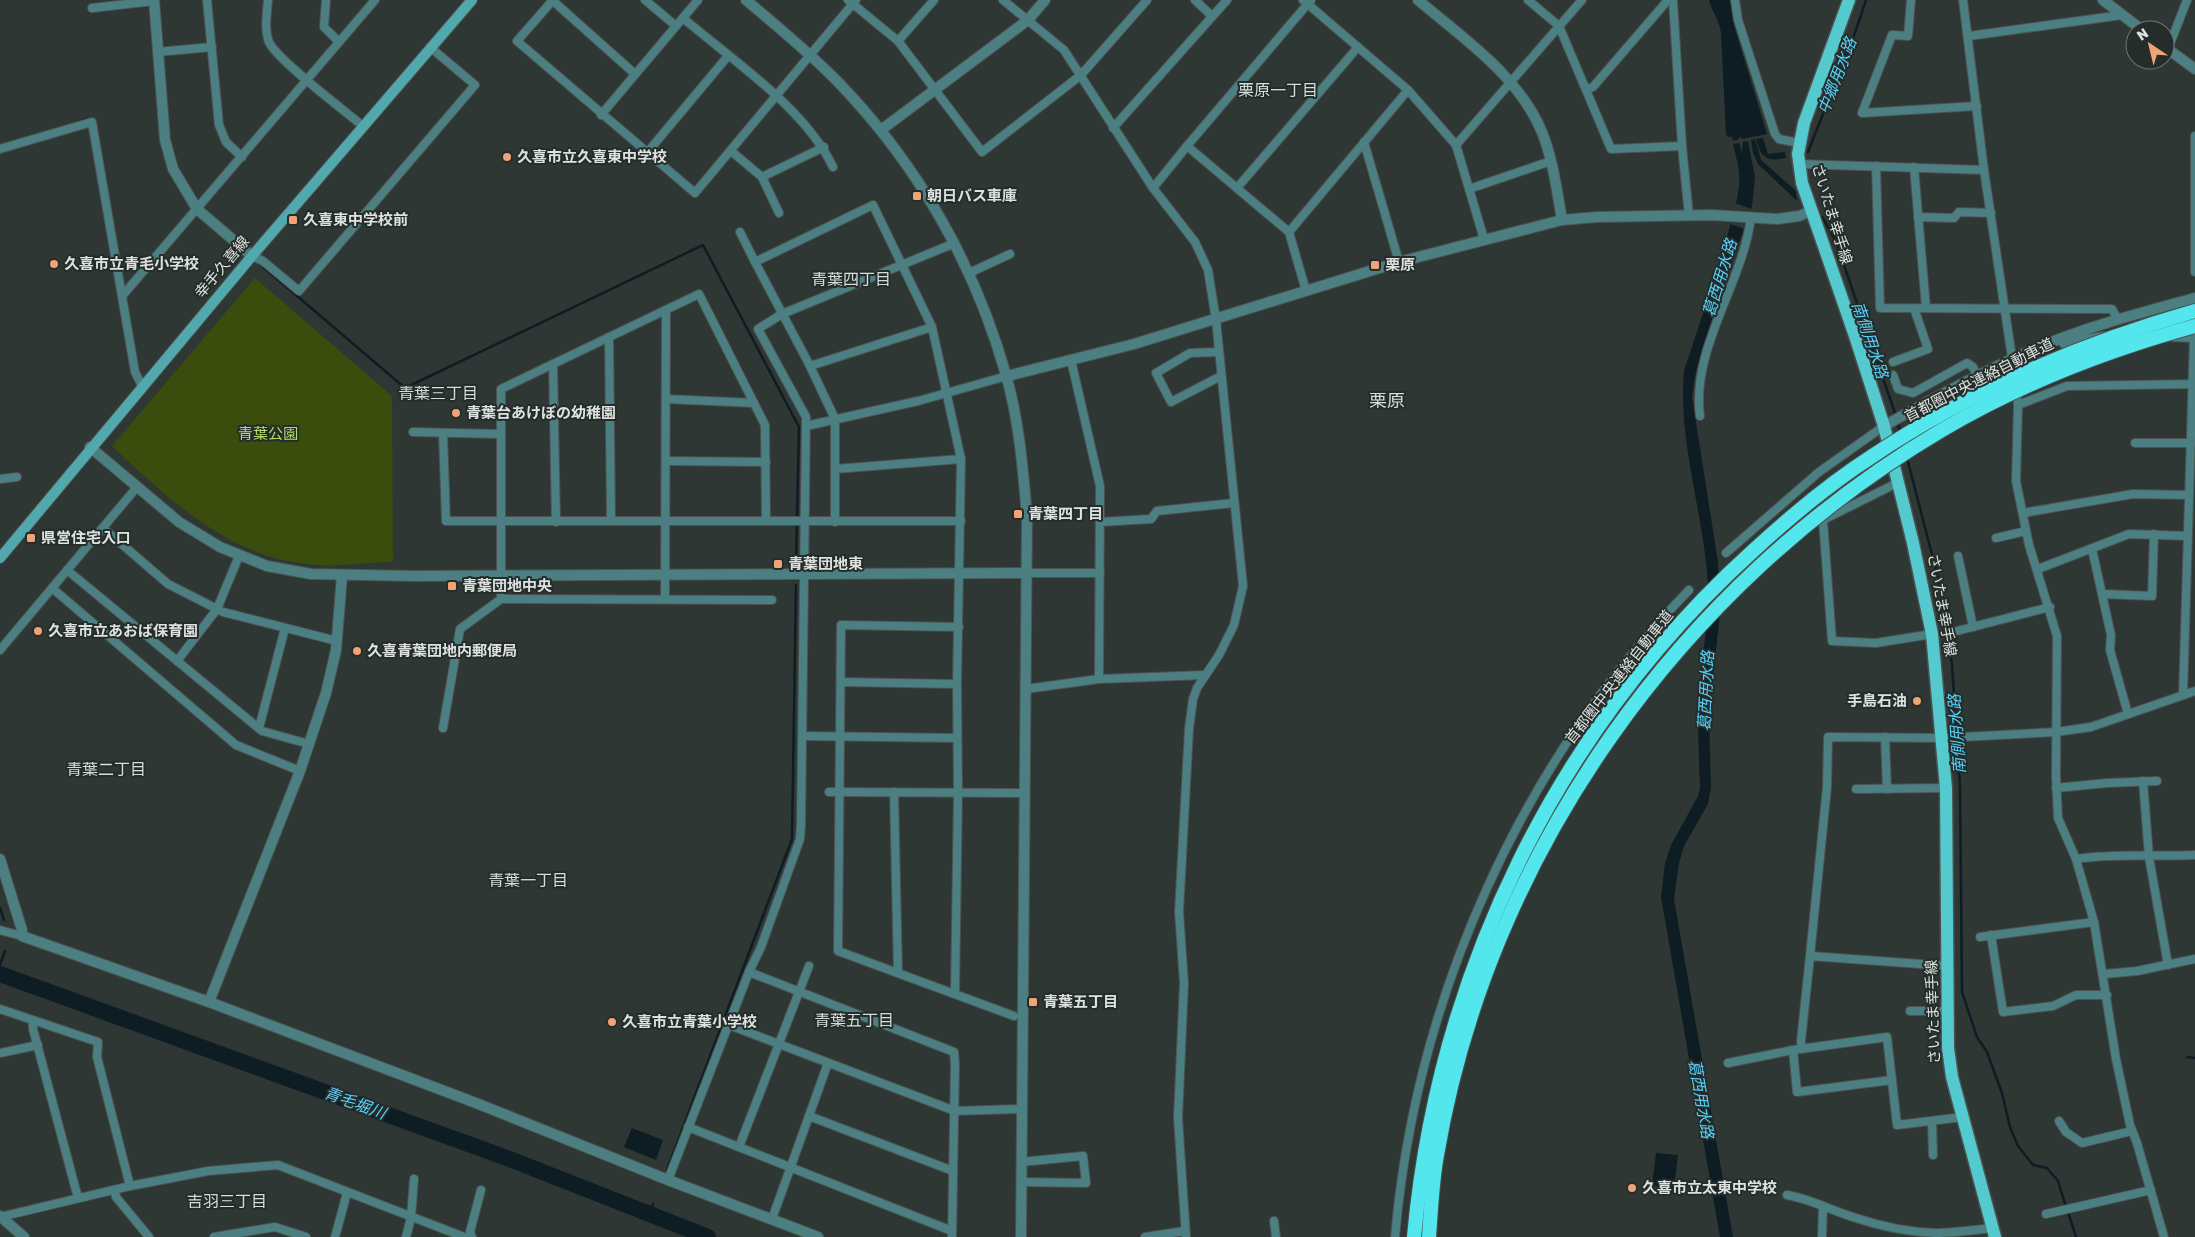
<svg xmlns="http://www.w3.org/2000/svg" width="2195" height="1237" font-family="Rubik,'Noto Sans JP',sans-serif">
<rect width="100%" height="100%" fill="#2f3734"/>
<path fill="#3a4d0c" d="M255 278 392 396 393 562C364 562 336 568 307 564 228 556 167 498 112 446Z"/>
<g fill="#0d1d23">
<path d="M1709 0H1730L1735 29 1767 134 1742 139 1740 136 1739 139 1733 141 1732 137H1728L1726 134 1721 33C1720 21 1712 12 1709 0Z"/>
<path d="M1763 138 1768 154 1785 152 1786 158C1768 162 1760 158 1756 139Z"/>
<path d="M1755 139 1761 160 1796 191 1797 201 1758 164 1753 153 1751 140Z"/>
<path d="M1748 141 1755 177 1752 207 1716 306 1696 371 1692 397 1718 562 1720 613 1709 715 1711 788 1708 804 1684 846 1679 863 1674 899 1733 1237H1720L1661 897 1665 863 1671 845 1698 796 1700 788C1699 759 1697 730 1699 700 1701 657 1711 615 1707 572 1701 505 1678 438 1684 371L1726 244C1729 224 1737 206 1739 186 1741 173 1736 157 1733 144L1739 143 1742 152 1743 142Z"/>
<path d="M632 1128 663 1140 656 1160 624 1147Z"/>
<path d="M1656 1153 1678 1155 1674 1188 1652 1186Z"/>
</g>
<path fill="#2f3734" d="M1734 203 1752 209 1745 229 1727 223Z"/>
<g fill="none" stroke-linecap="round" stroke-linejoin="round">
<g stroke="#0d1d23" stroke-width="2.5">
<path d="M73 124 87 119"/>
<path d="M1808 152 1855 33 1866 0"/>
<path d="M1822 217 1835 239 1896 416"/>
<path d="M263 267 405 388 703 245 799 427 796 560"/>
<path d="M1897 422 1901 433"/>
<path d="M1907 458 1941 589 1952 665 1960 785 1962 992 1977 1037 1987 1052 2002 1093 2010 1127 2018 1146 2033 1165 2047 1168 2058 1181 2066 1207"/>
<path d="M0 908 4 920"/>
<path d="M0 965 5 951"/>
<path d="M2187 1057 2195 1058"/>
<path d="M667 1170 792 839 796 585"/>
<path d="M2068 1212 2076 1237"/>
<path d="M649 1214 653 1204"/>
</g>
<path stroke="#0d1d23" stroke-width="16" d="M0 974 507 1158 708 1237"/>
<g stroke="#4b5250" stroke-width="10">
<g id="minor">
<path d="M207 0 219 125 226 142 242 157"/>
<path d="M268 0C267 13 264 29 269 42 276 59 345 111 363 126"/>
<path d="M326 0 324 27 339 42"/>
<path d="M552 0 635 74"/>
<path d="M553 0 517 41 695 193 856 0"/>
<path d="M645 0 676 26"/>
<path d="M848 0 898 41 982 152 1081 75 1147 0"/>
<path d="M1003 0 1064 50 1153 188 1195 242 1208 270 1216 320 1243 586 1234 625 1219 655 1197 688 1193 699 1189 729 1179 912 1184 983 1178 1118 1186 1237"/>
<path d="M1195 0 1212 16"/>
<path d="M1303 0 1408 90 1456 145 1484 239"/>
<path d="M1528 0 1559 26 1611 149 1682 146"/>
<path d="M1673 0 1682 146 1689 216"/>
<path d="M1735 0 1738 20 1775 134 1779 139 1799 143"/>
<path d="M1911 0 1908 36 1892 35 1862 113 1977 106"/>
<path d="M1963 0 1984 170 2015 378"/>
<path d="M92 8 154 1"/>
<path d="M683 18C732 60 805 108 833 167"/>
<path d="M1969 36 2122 15"/>
<path d="M898 41 934 0"/>
<path d="M2168 49 2187 0"/>
<path d="M157 52 212 47"/>
<path d="M1587 89 1593 87 1668 0"/>
<path d="M601 115 698 0"/>
<path d="M1113 128 1227 0"/>
<path d="M2195 136V272"/>
<path d="M1364 142 1399 262"/>
<path d="M1456 145 1582 0"/>
<path d="M1187 146 1289 232 1306 291"/>
<path d="M0 149 92 122 135 372 142 386"/>
<path d="M731 151 762 177 824 147"/>
<path d="M646 154 728 56"/>
<path d="M1798 164 1984 170"/>
<path d="M1876 166 1880 308 2112 309 2117 318"/>
<path d="M1914 167 1926 308"/>
<path d="M762 177 779 213"/>
<path d="M1153 188 1187 146 1311 0"/>
<path d="M1237 188 1358 47"/>
<path d="M1469 189 1551 161"/>
<path d="M1918 217 1954 218 1959 212 1991 213"/>
<path d="M740 232 755 262"/>
<path d="M1289 232 1408 90"/>
<path d="M252 256 263 261 299 291 475 85 430 47"/>
<path d="M969 273 1010 254"/>
<path d="M123 295 375 0"/>
<path d="M609 337 611 521"/>
<path d="M1219 352 1190 353 1156 373 1171 402 1221 376"/>
<path d="M1071 360 1100 486 1099 679"/>
<path d="M1893 362 1928 349 1914 308"/>
<path d="M553 364 556 522"/>
<path d="M810 366 932 327"/>
<path d="M1893 375 1898 389 1913 393 1967 363 1973 367 1977 376"/>
<path d="M2016 390 2018 405 2016 481 2029 545 2057 636 2056 776 2058 818 2076 859 2094 922 2116 1059 2130 1125 2137 1143 2164 1237"/>
<path d="M666 399 754 403"/>
<path d="M2018 405 2067 386 2195 384"/>
<path d="M1700 416C1691 348 1743 283 1751 217"/>
<path d="M806 426 918 401 1007 376"/>
<path d="M413 432 499 434"/>
<path d="M443 433 446 521H961"/>
<path d="M2135 443H2191"/>
<path d="M666 461 766 462"/>
<path d="M835 469 961 459"/>
<path d="M0 479 17 477"/>
<path d="M1899 482 1823 520 1832 641 1876 643 1932 634"/>
<path d="M2023 513 2133 494 2189 495"/>
<path d="M835 522V419L810 366 755 262 873 205 932 327 961 459 957 684 958 792 955 993"/>
<path d="M1100 522 1151 519 1157 511 1234 503"/>
<path d="M103 528 168 584 223 612 337 641"/>
<path d="M1996 538 2026 531"/>
<path d="M2092 549 2111 635 2110 650 2128 714"/>
<path d="M1726 553 1819 472 1884 426"/>
<path d="M1958 556 1973 627"/>
<path d="M2038 569 2129 534 2188 536"/>
<path d="M67 570 262 731 309 744"/>
<path d="M1026 573H1100"/>
<path d="M52 588 236 745 300 771"/>
<path d="M2102 594 2152 596 2154 534"/>
<path d="M501 599 772 600"/>
<path d="M665 599 666 310"/>
<path d="M959 627 841 625 838 951 1014 1016"/>
<path d="M1953 632 2050 607"/>
<path d="M0 650 137 487"/>
<path d="M177 661 217 609 239 556"/>
<path d="M841 682 957 684"/>
<path d="M1026 689 1099 679 1205 675"/>
<path d="M2183 695 2194 337"/>
<path d="M259 728 285 628"/>
<path d="M443 728 460 629 501 599V389L699 294 765 425 766 521"/>
<path d="M803 736 957 738"/>
<path d="M1885 737 1887 789"/>
<path d="M2143 781 2149 857 2168 965"/>
<path d="M2056 788 2107 783 2157 781"/>
<path d="M1856 789 1946 788"/>
<path d="M829 792 1025 793"/>
<path d="M894 792 898 973"/>
<path d="M2076 859C2115 853 2155 857 2195 855"/>
<path d="M0 930 22 936"/>
<path d="M1991 935 2003 1012 2053 1006 2076 995H2107"/>
<path d="M1980 937 2094 922"/>
<path d="M1810 956 1827 787 1828 737 1943 738 2056 732 2091 727 2195 691"/>
<path d="M749 972 954 1052 955 1064 952 1237"/>
<path d="M2104 974 2137 971 2195 959"/>
<path d="M0 1009 98 1042 97 1057 130 1186"/>
<path d="M1910 1011H1947"/>
<path d="M33 1021V1029L78 1198"/>
<path d="M729 1025 955 1111 1021 1109"/>
<path d="M1802 1049 1801 1041 1810 956 1948 966"/>
<path d="M1793 1050 1797 1092 1892 1080"/>
<path d="M0 1053 38 1045"/>
<path d="M1728 1063 1793 1050 1887 1037 1897 1125 1963 1117"/>
<path d="M809 1116 953 1171"/>
<path d="M1932 1121 1933 1155"/>
<path d="M2059 1121 2066 1132 2082 1143 2132 1131"/>
<path d="M688 1127 952 1231"/>
<path d="M739 1147 809 966"/>
<path d="M668 1180 749 972 761 947 800 839 801 825 806 417 758 329 782 314 955 243"/>
<path d="M1021 1182 1086 1183 1083 1156 1021 1162"/>
<path d="M115 1190 116 1197 149 1237"/>
<path d="M1787 1195C1811 1199 1832 1211 1856 1218 1880 1226 1909 1232 1935 1233 1954 1233 1974 1230 1993 1228"/>
<path d="M2046 1214 2151 1190"/>
<path d="M0 1217 130 1186 208 1171 278 1165 464 1237"/>
<path d="M772 1219 828 1063"/>
<path d="M1274 1221 1276 1237"/>
<path d="M214 1237 275 1227 306 1237"/>
<path d="M335 1237 347 1193"/>
<path d="M406 1237 411 1218 414 1179"/>
<path d="M472 1237 470 1232 481 1190"/>
<path d="M1145 1237 1185 1231"/>
<path d="M1395 1237C1416 997 1521 763 1689 590"/>
<path d="M1822 1237 1823 1207"/>
</g>
</g>
<g stroke="#4b5250" stroke-width="12">
<g id="tertiary">
<path d="M154 0 165 140 173 169 197 209 252 256"/>
<path d="M746 0C778 27 810 53 839 83 918 165 975 265 1006 375 1019 420 1023 469 1027 517L1021 1237"/>
<path d="M1418 0C1464 39 1518 75 1542 132 1553 160 1557 191 1562 220"/>
<path d="M2103 0 2142 30"/>
<path d="M2165 47 2195 69"/>
<path d="M881 130 1028 20 1045 0"/>
<path d="M2169 336 2195 337"/>
<path d="M2064 343 2104 337"/>
<path d="M1007 376 1134 344 1399 262 1562 220 1597 217 1711 215 1777 219 1799 216 1811 211"/>
<path d="M1884 426C1932 399 1981 372 2032 350 2085 327 2140 313 2195 298"/>
<path d="M90 447 179 522 220 547 267 566 311 574 415 576 1026 573"/>
<path d="M0 859 22 930V936L209 1002 476 1103 668 1180 818 1237"/>
<path d="M209 1002 300 771 326 693 336 650 342 576"/>
<path d="M0 1216 24 1237"/>
</g>
</g>
<g stroke="#4b5250" stroke-width="12">
<path id="secondary" d="M0 558 252 256 472 0"/>
</g>
<g stroke="#4b5250" stroke-width="15">
<path id="primary" d="M1849 0 1804 123 1798 154 1802 183 1855 336 1884 426 1913 543 1932 634 1946 788 1948 1048 1952 1077 1995 1237"/>
</g>
<use href="#minor" stroke="#4c7f82" stroke-width="8"/>
<use href="#tertiary" stroke="#4c7f82" stroke-width="10"/>
<use href="#secondary" stroke="#52a9ad" stroke-width="10"/>
<use href="#primary" stroke="#54c9ce" stroke-width="12"/>
<g stroke="#4b5250" stroke-width="16" stroke-linecap="butt">
<g id="motorway-bridge">
<path d="M1414 1237C1438 973 1557 728 1754 550 1791 516 1829 484 1871 457 1971 390 2080 344 2195 311"/>
<path d="M1429 1237C1431 1210 1432 1182 1437 1155 1488 853 1680 585 1942 430 2020 384 2108 350 2195 326"/>
</g>
</g>
<use href="#motorway-bridge" stroke="#53e6ed" stroke-width="14"/>
</g>
<g fill="#efa376" stroke="#252d2a" stroke-width="2">
<circle cx="507" cy="157" r="5"/>
<rect x="912" y="191" width="10" height="10" rx="2.5"/>
<rect x="288" y="215" width="10" height="10" rx="2.5"/>
<circle cx="54" cy="264" r="5"/>
<rect x="1370" y="260" width="10" height="10" rx="2.5"/>
<circle cx="456" cy="413" r="5"/>
<rect x="1013" y="509" width="10" height="10" rx="2.5"/>
<rect x="26" y="533" width="10" height="10" rx="2.5"/>
<rect x="773" y="559" width="10" height="10" rx="2.5"/>
<rect x="447" y="581" width="10" height="10" rx="2.5"/>
<circle cx="38" cy="631" r="5"/>
<circle cx="357" cy="651" r="5"/>
<circle cx="1917" cy="701" r="5"/>
<rect x="1028" y="997" width="10" height="10" rx="2.5"/>
<circle cx="612" cy="1022" r="5"/>
<circle cx="1632" cy="1188" r="5"/>
</g>
<g text-anchor="middle" dominant-baseline="central" stroke-width="4" stroke-linejoin="round" paint-order="stroke">
<g font-size="15" font-weight="bold" fill="#dde1e0" stroke="#252d2a" text-anchor="start">
<text x="517" y="157">久喜市立久喜東中学校</text>
<text x="927" y="196">朝日バス車庫</text>
<text x="303" y="220">久喜東中学校前</text>
<text x="64" y="264">久喜市立青毛小学校</text>
<text x="1385" y="265">栗原</text>
<text x="466" y="413">青葉台あけぼの幼稚園</text>
<text x="1028" y="514">青葉四丁目</text>
<text x="41" y="538">県営住宅入口</text>
<text x="788" y="564">青葉団地東</text>
<text x="462" y="586">青葉団地中央</text>
<text x="48" y="631">久喜市立あおば保育園</text>
<text x="367" y="651">久喜青葉団地内郵便局</text>
<text x="1907" y="701" text-anchor="end">手島石油</text>
<text x="1043" y="1002">青葉五丁目</text>
<text x="622" y="1022">久喜市立青葉小学校</text>
<text x="1642" y="1188">久喜市立太東中学校</text>
</g>
<g font-size="15" fill="#dde1e0" stroke="#252d2a">
<text transform="translate(1832 214) rotate(73)">さいたま幸手線</text>
<text transform="translate(222 267) rotate(-50)">幸手久喜線</text>
<text transform="translate(1979 380) rotate(-27)">首都圏中央連絡自動車道</text>
<text transform="translate(1942 605) rotate(80)">さいたま幸手線</text>
<text transform="translate(1619 677) rotate(-52)">首都圏中央連絡自動車道</text>
<text transform="translate(1933 1012) rotate(-92)">さいたま幸手線</text>
</g>
<g font-size="15" fill="#b3dc66" stroke="#252d2a">
<text x="268" y="434">青葉公園</text>
</g>
<g font-size="16" font-style="italic" fill="#56d0fa" stroke="#252d2a">
<text transform="translate(1837 76) rotate(-69)">中郷用水路</text>
<text transform="translate(1720 278) rotate(-73)">葛西用水路</text>
<text transform="translate(1870 340) rotate(71)">南側用水路</text>
<text transform="translate(1706 691) rotate(-87)">葛西用水路</text>
<text transform="translate(1957 734) rotate(-94)">南側用水路</text>
<text transform="translate(1701 1099) rotate(80)">葛西用水路</text>
<text transform="translate(355 1103) rotate(20)">青毛堀川</text>
</g>
<g font-size="16" fill="#d4ddda" stroke="#252d2a">
<text x="1278" y="90">栗原一丁目</text>
<text x="851" y="279">青葉四丁目</text>
<text x="438" y="393">青葉三丁目</text>
<text x="106" y="769">青葉二丁目</text>
<text x="528" y="880">青葉一丁目</text>
<text x="854" y="1020">青葉五丁目</text>
<text x="227" y="1201">吉羽三丁目</text>
</g>
<g font-size="18" fill="#d4ddda" stroke="#252d2a">
<text x="1387" y="401">栗原</text>
</g>
</g>
<g transform="translate(2150 45) rotate(325)"><circle r="24" fill="#252d2a" stroke="#6f7573"/>
<path d="M0-4L9 19L0 12L-9 19Z" fill="#efa376"/>
<text y="-8" font-size="14" font-weight="bold" text-anchor="middle" fill="#dde1e0">N</text>
</g>
</svg>
